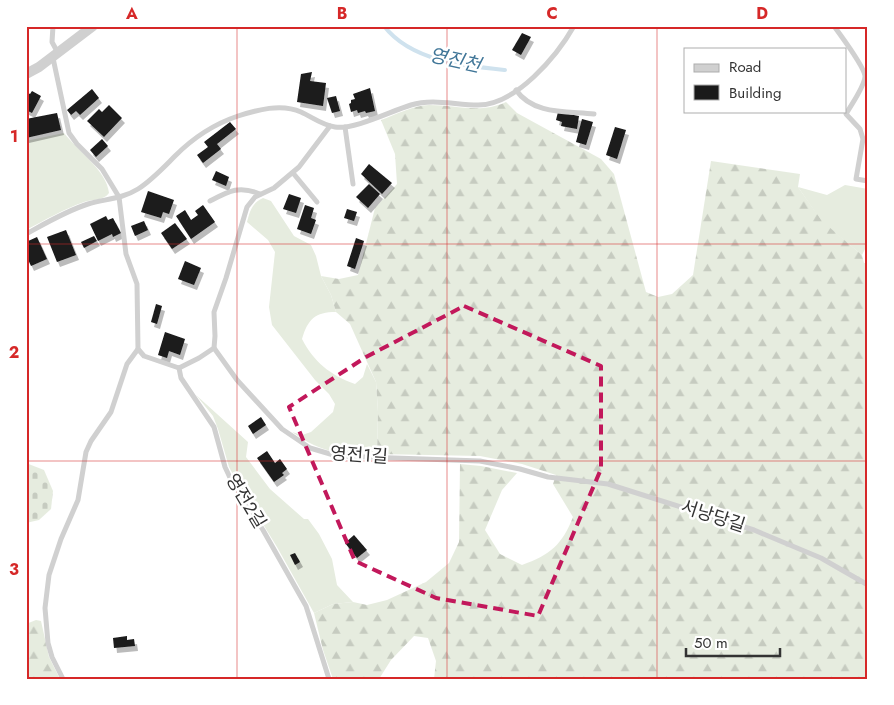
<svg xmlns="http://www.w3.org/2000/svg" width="894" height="705" font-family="Jost,'Noto Sans KR',sans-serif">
<defs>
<pattern id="forest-firs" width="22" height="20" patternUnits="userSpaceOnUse" patternTransform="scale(1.25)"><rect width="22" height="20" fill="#e6ecdf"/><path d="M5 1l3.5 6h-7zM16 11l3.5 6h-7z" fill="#c6cbc0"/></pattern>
<pattern id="cemetery-stones" width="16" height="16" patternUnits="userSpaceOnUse" patternTransform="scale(1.25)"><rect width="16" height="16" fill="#e6ecdf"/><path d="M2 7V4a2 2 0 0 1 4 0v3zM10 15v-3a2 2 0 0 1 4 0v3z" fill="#c6cbc0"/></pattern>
<filter id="shadow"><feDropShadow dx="3" dy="5" stdDeviation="0" flood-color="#0004"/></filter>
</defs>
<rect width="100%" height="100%" fill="#fff"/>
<g fill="#e6ecdf">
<path d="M64 133C77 150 107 171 109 193 104 201 92 199 84 202 64 209 45 220 26 230V141Z"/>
<path d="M845 185 868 189V243L862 255 822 222 798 187 827 195Z"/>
<path d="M263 198 271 201 294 236 311 245 316 256 321 276 331 295 336 312C315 312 308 319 302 339 314 362 330 375 355 384L363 377 367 364 376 382 378 412 377 454C339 453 325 455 292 432L302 435 311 432 333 412 335 404 329 394 315 380 272 325 269 307 275 252 268 240 247 222C250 211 252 203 263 198Z"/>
<rect x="864" y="263" width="4" height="39"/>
<path d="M196 395 248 442 246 457 270 489 304 519H308L319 534 332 559 337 585 353 602 333 604 314 613 277 547 236 480 229 467 218 429 213 416Z"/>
</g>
<g fill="url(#forest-firs)">
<path d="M506 102 517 113 601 159 614 174 646 292 658 297 672 294 693 275 711 161 800 174 798 187 822 221 862 255 864 263V302H868V679H434L436 661 428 638 414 636 391 660 379 679H333L323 650 314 613 333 604 353 602 367 605 387 600 426 582 449 563 459 542 460 464 481 466 517 473 502 490 485 530 500 554 522 565C550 555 562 545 573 517L553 484 556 475 522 464 480 456 377 454 378 412 376 382 350 324 336 312 331 295 321 276 339 279 358 275 375 208 397 184 395 154 381 120C395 115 414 105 429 105 456 105 481 114 506 102Z"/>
<path d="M36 620 41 621 49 657 60 679H26V624Z"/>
</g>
<path fill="url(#cemetery-stones)" d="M26 463 44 470 53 491 51 509 39 520 26 523Z"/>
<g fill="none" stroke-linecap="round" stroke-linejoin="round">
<path stroke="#cfe2ee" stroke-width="4" d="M384 26C411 61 464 66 505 70"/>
</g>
<g fill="#1a1a1a" filter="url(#shadow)">
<path d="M522 33 531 37 521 55 512 50Z"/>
<path d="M312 72 310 81 326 83 323 106 297 102 301 74Z"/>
<path d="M370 88 375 111 366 113 365 111 358 113 357 110 351 112 349 104 351 103V100L355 99 353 94Z"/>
<path d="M92 89 99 98 80 115 76 111 71 115 67 110Z"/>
<path d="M32 91 41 96 32 113 26 110V92L30 94Z"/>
<path d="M336 96 340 111 332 113 327 98Z"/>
<path d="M109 105 122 118 104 137 87 121 99 109 102 112Z"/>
<path d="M558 112 579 116 577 129 561 126 562 122 556 120Z"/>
<path d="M57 113 61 130 26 138V119Z"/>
<path d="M582 119 593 122 586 145 576 142Z"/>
<path d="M230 122 236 129 217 144 221 149 203 163 197 155 208 147 204 142Z"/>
<path d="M615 127 626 130 617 159 606 155Z"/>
<path d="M102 139 108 146 96 157 90 150Z"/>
<path d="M369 164 392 183 382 194 361 174Z"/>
<path d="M216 171 229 177 226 186 212 180Z"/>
<path d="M369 184 380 194 368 208 356 197Z"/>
<path d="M148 191 174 200 169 214 163 212 161 218 141 212Z"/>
<path d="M289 194 301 198 296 213 283 209Z"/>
<path d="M203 205 215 222 191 239 176 216 185 210 191 220 198 215 195 211Z"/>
<path d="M305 205 314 208 311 218 316 220 311 234 297 229Z"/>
<path d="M347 209 357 212 354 221 344 218Z"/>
<path d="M106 216 108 220 113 218 121 233 113 237 112 234 98 241 90 224Z"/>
<path d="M144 221 148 230 135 236 131 226Z"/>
<path d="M175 223 187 239 172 249 161 233Z"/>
<path d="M66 230 76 255 57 262 47 237Z"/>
<path d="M94 236 97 241 84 248 81 242Z"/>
<path d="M37 237 47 259 31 266 26 255V242Z"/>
<path d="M356 238 364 241 355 269 347 266Z"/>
<path d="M185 261 201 268 194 285 178 279Z"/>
<path d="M156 304 162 306 157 324 151 322Z"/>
<path d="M165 332 185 339 180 355 169 351 167 358 158 355Z"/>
<path d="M261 417 266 425 253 434 248 426Z"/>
<path d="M267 451 275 463 280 459 287 469 282 473 284 475 274 482 257 458Z"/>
<path d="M354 535 367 550 357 558 345 543Z"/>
<path d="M295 553 300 562 295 565 290 555Z"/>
<path d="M127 636V640L134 639 135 646 114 648 113 638Z"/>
</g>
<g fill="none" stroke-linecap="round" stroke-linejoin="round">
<g stroke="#d0d0d0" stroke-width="5">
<path d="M53 26 52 42 58 53"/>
<path d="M834 26C841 36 864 66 865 76 865 86 851 105 846 114L860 129 863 139 856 179 868 181"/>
<path d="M53 58 69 133 77 144 102 169 119 197 126 254 137 284 138 349 144 356 179 368"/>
<path d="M516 90C533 115 568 111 594 114"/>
<path d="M345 127 353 184"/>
<path d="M293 173 317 202"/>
<path d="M210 201C229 191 239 185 260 194"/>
<path d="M26 234C46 223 66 211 88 204 105 199 122 199 138 189 152 180 163 168 175 156 192 139 214 124 238 116 257 110 281 103 301 112 312 117 322 125 335 127 354 130 391 111 411 105 433 98 455 105 478 105 516 105 557 56 574 26"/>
<path d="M214 348 237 380 282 429 310 448 337 456 480 461 520 469 548 477 608 484 754 530 821 558 868 585"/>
<path d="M179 368 181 378 214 427 225 467 232 482 263 530 306 606 329 679"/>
<path d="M179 368 199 358 214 348 215 336 214 312 226 278 247 207 255 197 274 188 299 167 330 126"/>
<path d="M63 679 52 657 48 643 45 608 49 575 61 539 78 500 86 452 91 441 111 412 127 364 138 349"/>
</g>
<path stroke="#d0d0d0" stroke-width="10" d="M26 74 39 67 93 26"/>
</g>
<path fill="none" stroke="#c2185b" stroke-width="4" stroke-dasharray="10 6" stroke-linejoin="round" d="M464 306 601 366V469L538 616 436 598 355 561 289 407 366 357Z"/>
<path fill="none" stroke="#d62828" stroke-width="1" stroke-opacity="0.55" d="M237 26V679M447 26V679M657 26V679M26 244H868M26 461H868"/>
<g text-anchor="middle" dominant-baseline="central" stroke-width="5" stroke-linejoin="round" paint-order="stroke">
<g font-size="18" fill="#333" stroke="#fff">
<text transform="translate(359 455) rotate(4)">영전1길</text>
<text transform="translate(246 501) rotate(59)">영전2길</text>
<text transform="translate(713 516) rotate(18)">서낭당길</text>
</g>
<g font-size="19" font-style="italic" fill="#3f7597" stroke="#fff">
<text transform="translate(455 60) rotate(13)">영진천</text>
</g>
</g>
<rect width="894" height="705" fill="none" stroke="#ffffff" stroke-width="55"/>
<rect x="684" y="48" width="162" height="65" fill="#ffffff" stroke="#adadad"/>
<rect x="694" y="64" width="25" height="8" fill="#d0d0d0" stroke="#adadad"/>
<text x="729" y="72" font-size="15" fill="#333333">Road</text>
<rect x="694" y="85" width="25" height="15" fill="#1a1a1a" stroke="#adadad"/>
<text x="729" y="98" font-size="15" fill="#333333">Building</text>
<path d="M686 648v8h94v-8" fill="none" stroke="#333333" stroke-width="2.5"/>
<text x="694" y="648" font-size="15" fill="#333333" stroke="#ffffff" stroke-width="4" paint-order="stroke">50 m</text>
<rect x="28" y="28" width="838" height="650" fill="none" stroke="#d62828" stroke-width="2"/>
<g font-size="16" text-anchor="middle" font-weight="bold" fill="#d62828">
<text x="132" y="19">A</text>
<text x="342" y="19">B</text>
<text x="552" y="19">C</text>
<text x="762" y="19">D</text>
<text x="14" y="142">1</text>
<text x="14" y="358">2</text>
<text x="14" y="575">3</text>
</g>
</svg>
